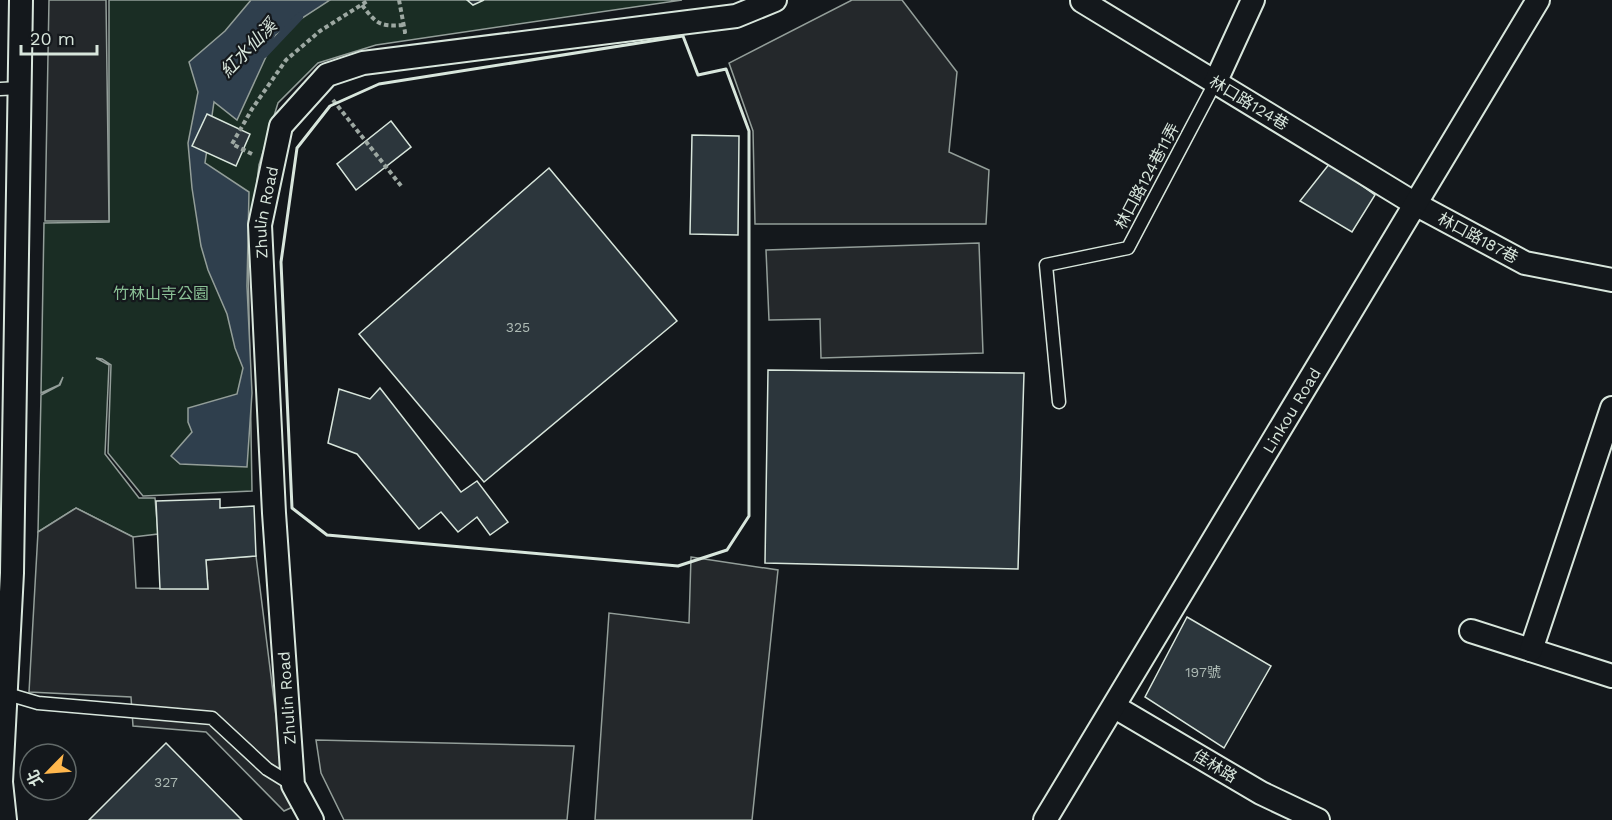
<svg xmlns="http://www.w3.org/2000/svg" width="1612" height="820" font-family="'Work Sans','Noto Sans TC',sans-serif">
<rect width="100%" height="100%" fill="#14181c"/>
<path fill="#1a2d24" stroke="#939e99" stroke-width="1.5" d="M109 0H682L376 45 318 63 278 103 259 165 248 255 252 491 143 496 108 453 111 365 102 359 96 358 109 365 105 454 139 498H155L158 534 133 537 76 508 38 532 41 395 60 385 63 377 59 385 41 393 44 223 109 222Z"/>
<g fill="#24282b" stroke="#939e99" stroke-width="1.5">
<path d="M49 0H106L109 221H45Z"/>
<path d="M852 0H902L957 72 949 152 989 170 986 224H755L753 131 729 63Z"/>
<path d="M979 243 983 353 821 358 820 319 769 320 766 250Z"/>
<path d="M76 508 133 537 136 588 208 589 206 560 256 556 280 748 297 805 284 811 206 732 133 726 131 697 29 692 38 532Z"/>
<path d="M691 557 778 570 752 820H595L609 613 689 623Z"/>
<path d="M316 740 574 746 567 820H344L321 773Z"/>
</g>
<path fill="#2f3f4d" stroke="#939e99" stroke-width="1.5" d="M251 0H330L276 35 237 120 214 102 205 163 249 192 247 286 252 393 247 467 180 464 171 456 192 432 188 422V408L237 394 243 368 235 348 227 314 208 270 201 246 192 188 188 143 198 92 189 62 225 31Z"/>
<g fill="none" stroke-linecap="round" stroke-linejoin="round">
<path stroke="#2f3f4d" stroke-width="8" d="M264 54 299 17"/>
</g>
<g fill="#2c363c" stroke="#d8e6dc" stroke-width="1.5">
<path d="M467 0H484L473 5Z"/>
<path d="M207 114 250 134 236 166 192 146Z"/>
<path d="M391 121 411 147 356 190 337 164Z"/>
<path d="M692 135 739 136 738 235 690 234Z"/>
<path d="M1330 163 1375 195 1352 232 1300 201Z"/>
<path d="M549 168 677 321 484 482 359 334Z"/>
<path d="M768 370 1024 373 1018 569 765 563Z"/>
<path d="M380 388 461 492 477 481 508 522 490 535 477 517 458 532 441 512 419 529 357 454 328 443 339 389 370 399Z"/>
<path d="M220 499V508L254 506 256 556 206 560 208 589H160L156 501Z"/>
<path d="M1187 617 1271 666 1224 748 1145 697Z"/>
<path d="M166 743 242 820H89Z"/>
</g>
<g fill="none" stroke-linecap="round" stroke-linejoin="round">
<g stroke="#d8e6dc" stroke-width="15">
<g id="service">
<path d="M0 89 20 88"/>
<path d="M1059 402 1046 265 1128 248 1215 83"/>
<path d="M4 693 38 703 212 718 267 769 293 785"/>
</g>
</g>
<g stroke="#d8e6dc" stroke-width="26">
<g id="minor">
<path d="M1083 0 1082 1 1417 205 1525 263 1612 280"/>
<path d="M1215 83 1253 0"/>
<path d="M1471 631 1612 676"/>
<path d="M1531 650 1612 408"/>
<path d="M1115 707 1261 793 1318 820"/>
<path d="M5 820 1 782 12 573 21 0"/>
<path id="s1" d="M312 820 293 785 274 513 260 225 281 126 327 75 363 63 736 16 775 0"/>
<path id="s2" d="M1045 820 1538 0"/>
</g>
</g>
<g stroke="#9da8a2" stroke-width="4" stroke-dasharray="4.5 3" stroke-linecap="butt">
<path d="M399 0 405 32H403"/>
<path d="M362 5C376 23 379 27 403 25"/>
<path d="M333 100 402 187"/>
<path d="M252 154 232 144 252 109 286 60 320 31 369 0"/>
</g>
<use href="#service" stroke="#14181c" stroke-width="12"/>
<use href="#minor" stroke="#14181c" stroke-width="22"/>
<path stroke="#d8e6dc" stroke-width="3" d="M683 36 698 75 726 69 749 131V516L727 550 678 566 327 535 292 508 281 262 297 148 330 106 379 84Z"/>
</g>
<g text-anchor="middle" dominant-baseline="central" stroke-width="4.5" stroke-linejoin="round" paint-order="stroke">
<g font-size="14" fill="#adbab4">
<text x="518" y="327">325</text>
<text x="1203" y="672">197號</text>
<text x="166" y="782">327</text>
</g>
<g font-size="16" fill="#d8e6dc" stroke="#14181c">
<text transform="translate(1249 103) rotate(31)">林口路124巷</text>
<text transform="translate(1147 176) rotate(-62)">林口路124巷11弄</text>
<text stroke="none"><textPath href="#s1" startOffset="614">Zhulin Road</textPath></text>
<text transform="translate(1478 238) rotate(28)">林口路187巷</text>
<text stroke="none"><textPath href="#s2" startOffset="478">Linkou Road</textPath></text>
<text transform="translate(287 698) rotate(-94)">Zhulin Road</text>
<text transform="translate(1215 766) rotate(31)">佳林路</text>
</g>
<g font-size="16" fill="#8ac095" stroke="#14181c">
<text x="161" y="293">竹林山寺公園</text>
</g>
<g font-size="18" font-style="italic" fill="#d8e6dc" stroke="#14181c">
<text transform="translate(248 48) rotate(-46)">紅水仙溪</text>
</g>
</g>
<g transform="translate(48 772) rotate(245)"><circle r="28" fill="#14181c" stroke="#626a69" stroke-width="1.5"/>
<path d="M0-4.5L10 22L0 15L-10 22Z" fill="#ffb74d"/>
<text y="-9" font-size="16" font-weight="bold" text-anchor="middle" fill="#d8e6dc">北</text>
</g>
<path d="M21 45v9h76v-9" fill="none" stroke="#d8e6dc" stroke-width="3"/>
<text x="30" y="45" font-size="18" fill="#d8e6dc" stroke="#14181c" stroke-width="4.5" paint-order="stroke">20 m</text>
</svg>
